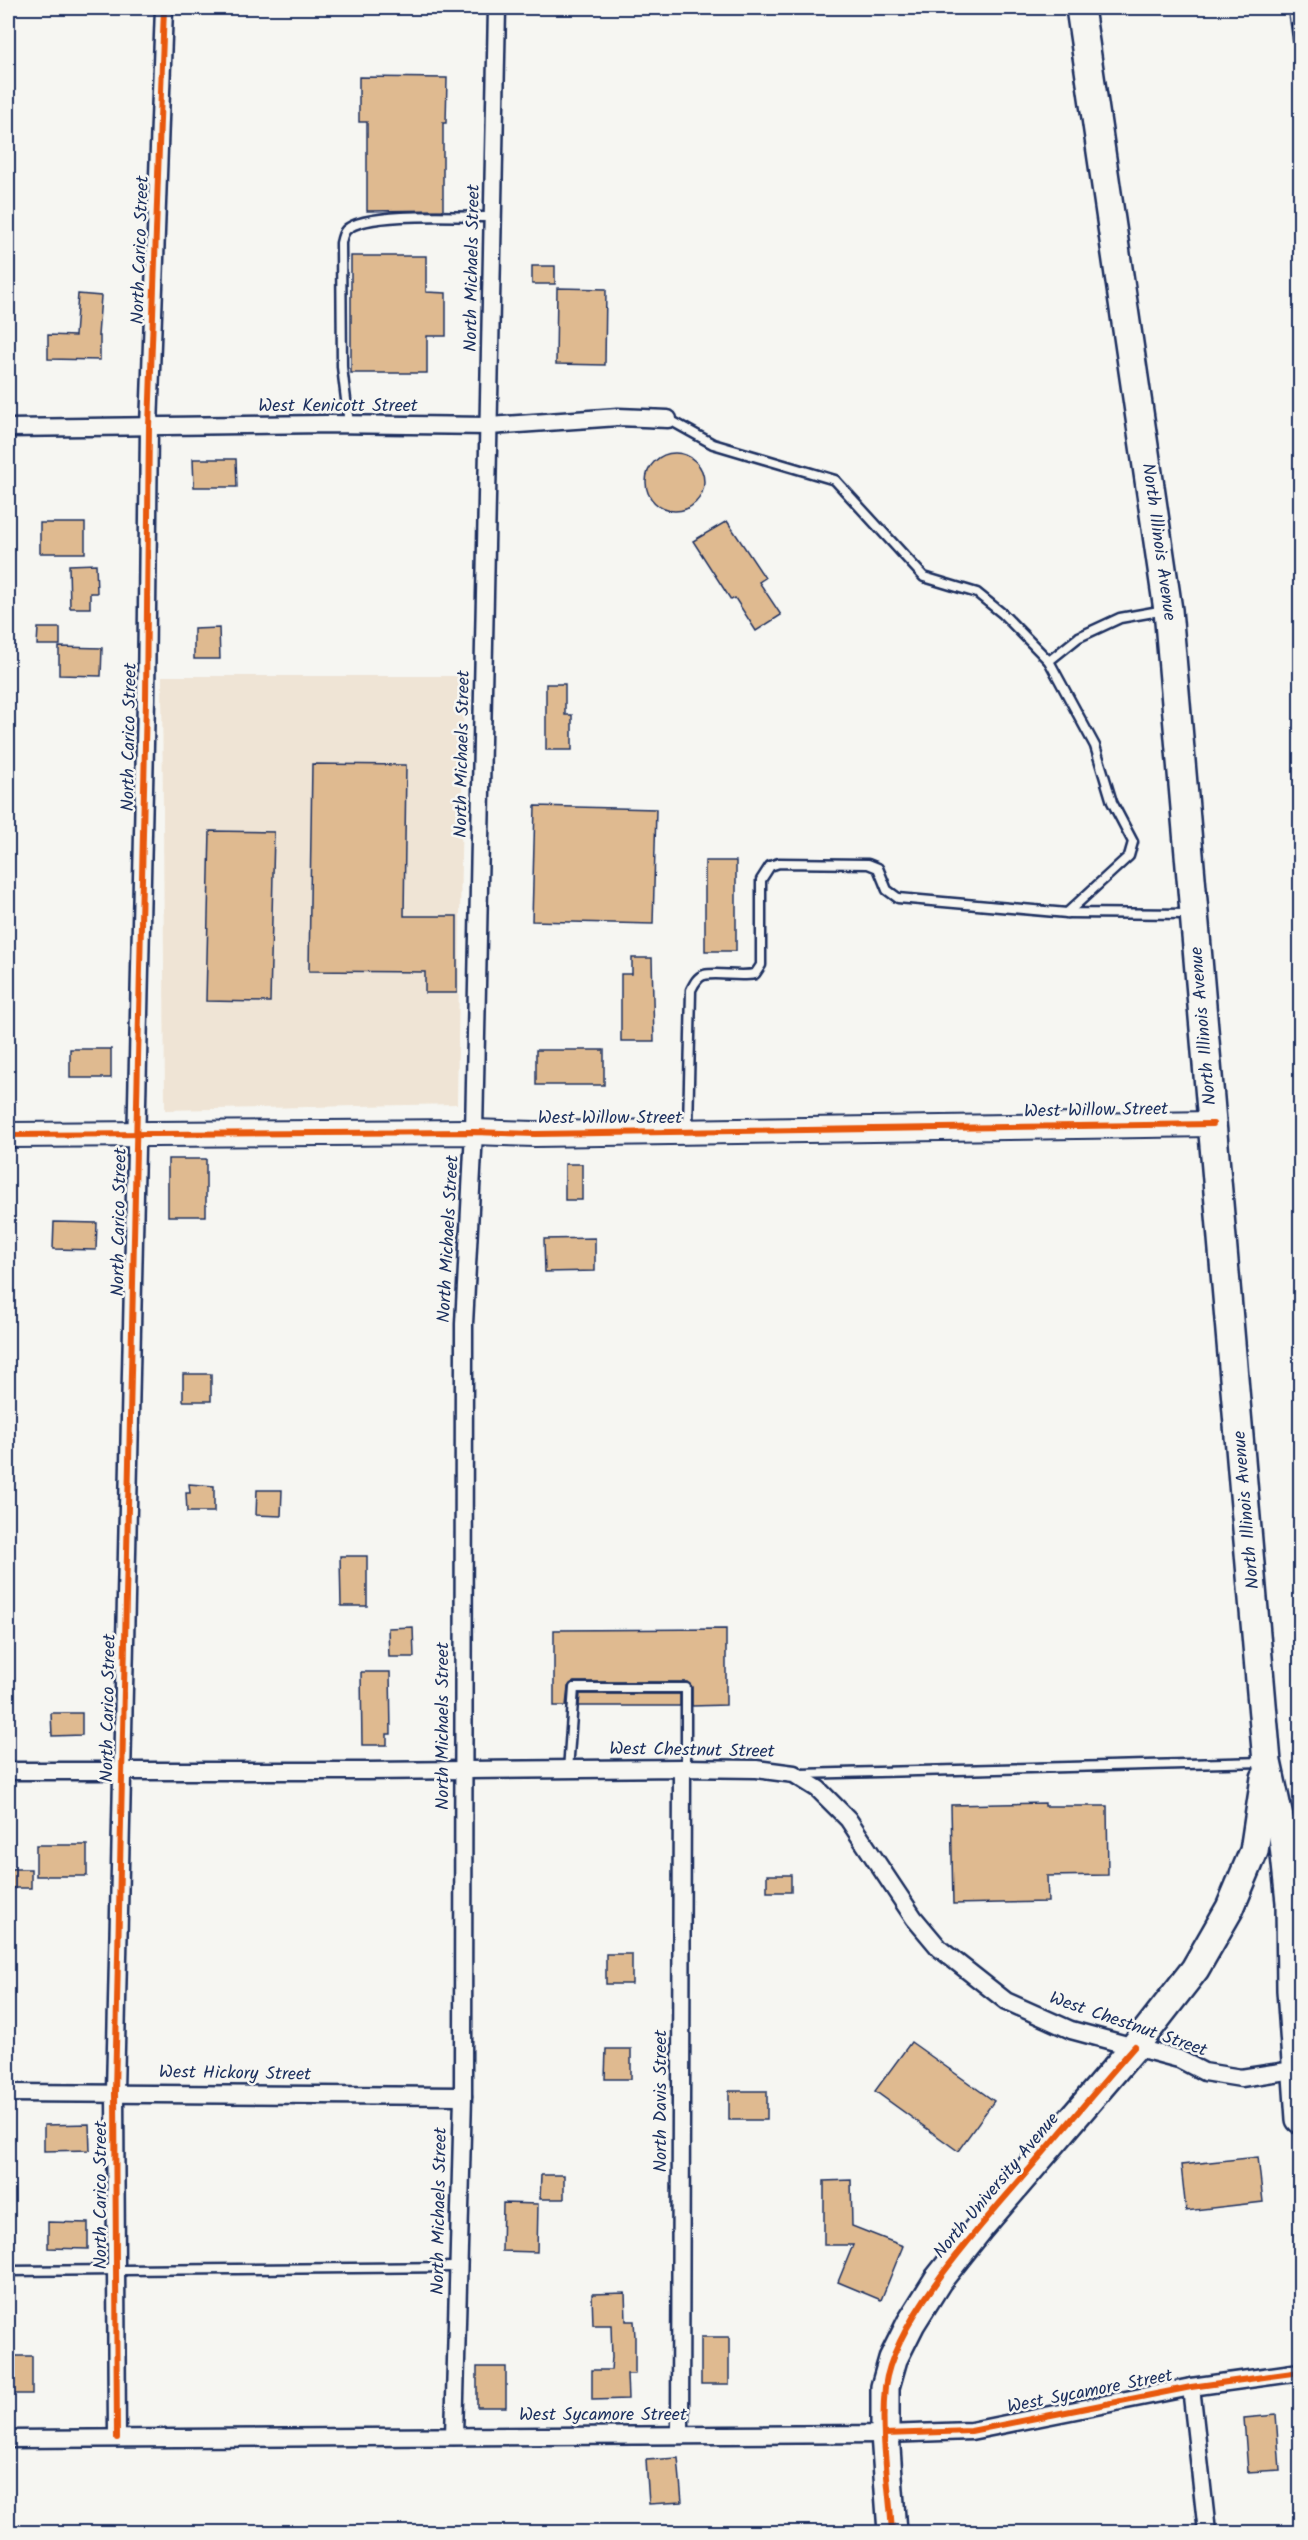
<svg xmlns="http://www.w3.org/2000/svg" width="1308" height="2540" font-family="Kalam,sans-serif">
<rect width="100%" height="100%" fill="#f6f6f2"/>
<filter id="ink" filterUnits="userSpaceOnUse"><feTurbulence type="fractalNoise" baseFrequency=".0167" numOctaves="2"/><feDisplacementMap in="SourceGraphic" scale="12" xChannelSelector="R" yChannelSelector="G"/><feConvolveMatrix kernelMatrix="1 2 1 2 8 2 1 2 1" color-interpolation-filters="sRGB"/></filter>
<g filter="url(#ink)">
<path fill="#efe4d5" d="M162 676H464L457 1104 165 1110Z"/>
<g fill="#dfba90" stroke="#1b2f5e" stroke-width="1.5">
<path d="M359 77 447 78 446 123H443V210L367 211V122H359Z"/>
<path d="M351 256H426V292L446 293V336H427V373H351Z"/>
<rect x="532" y="266" width="23" height="18"/>
<path d="M557 288 606 289 605 365 556 364Z"/>
<path d="M78 294 101 296 98 336H100V360L48 359V335L75 336Z"/>
<circle cx="675" cy="482" r="29"/>
<path d="M193 459H236L237 487H194Z"/>
<path d="M727 521 765 578 759 582 781 615 756 631 735 598 731 600 693 541Z"/>
<rect x="40" y="523" width="45" height="30"/>
<path d="M96 564 97 593H90V608H70L69 565Z"/>
<path d="M38 628H60V645H37Z"/>
<path d="M219 628 220 659H194V629Z"/>
<path d="M59 647 102 648 101 676 59 675Z"/>
<path d="M546 684H565V715H572V750H546Z"/>
<path d="M312 764 406 765 404 916H457V993H425V972L309 971Z"/>
<path d="M535 806 656 809 653 924 532 921Z"/>
<path d="M210 831 274 832 270 1002 206 1001Z"/>
<rect x="705" y="861" width="31" height="90"/>
<path d="M632 958H652L654 1041H621V974H632Z"/>
<rect x="70" y="1049" width="41" height="29"/>
<rect x="536" y="1050" width="68" height="35"/>
<rect x="168" y="1159" width="38" height="57"/>
<rect x="565" y="1164" width="17" height="36"/>
<path d="M54 1222 97 1223 96 1250 53 1249Z"/>
<path d="M595 1238V1271L545 1272 544 1239Z"/>
<rect x="183" y="1374" width="28" height="27"/>
<path d="M189 1484 214 1486V1512H187L186 1493H190Z"/>
<path d="M257 1490H282L281 1516 256 1515Z"/>
<path d="M340 1556H367V1606H341Z"/>
<path d="M413 1627 414 1657H389L388 1628Z"/>
<path d="M726 1629V1705L692 1706V1687L687 1682H574L568 1687 566 1706H554V1630Z"/>
<path d="M361 1672H390L391 1734H387V1745H362Z"/>
<path d="M580 1694H680V1706H579Z"/>
<path d="M51 1713H82V1735L52 1736Z"/>
<path d="M1045 1803V1806H1107L1108 1875 1047 1876 1048 1902 953 1904 951 1805Z"/>
<rect x="36" y="1845" width="51" height="31"/>
<rect x="8" y="1869" width="23" height="19"/>
<rect x="767" y="1875" width="24" height="17"/>
<rect x="606" y="1954" width="26" height="30"/>
<path d="M911 2042 994 2101 958 2151 875 2091Z"/>
<path d="M606 2049H631V2079H605Z"/>
<rect x="729" y="2091" width="38" height="29"/>
<path d="M89 2124 90 2150 44 2151V2125Z"/>
<path d="M1258 2157 1263 2202 1186 2211 1181 2165Z"/>
<path d="M541 2175H564V2199H540Z"/>
<path d="M851 2180 852 2226 903 2246 881 2300 838 2282 853 2245H824V2181Z"/>
<path d="M503 2203 538 2204 537 2252 502 2251Z"/>
<path d="M48 2222 88 2223V2249L48 2248Z"/>
<path d="M625 2293 626 2321H634L635 2337V2374H627L628 2399 592 2400V2370H611L612 2357 611 2325H593L592 2294Z"/>
<rect x="701" y="2337" width="28" height="47"/>
<rect x="8" y="2356" width="24" height="38"/>
<rect x="477" y="2367" width="29" height="40"/>
<path d="M1276 2415 1280 2470 1248 2472 1244 2418Z"/>
<path d="M678 2458 682 2502 649 2504 646 2460Z"/>
</g>
<g fill="none" stroke-linecap="round" stroke-linejoin="round">
<g stroke="#1b2f5e" stroke-width="13">
<g id="lane">
<path d="M668 419 713 444 835 480 924 577 977 593 1003 614 1049 661 1095 746 1112 802 1133 842 1129 856 1067 913"/>
<path d="M349 424 342 367 341 243C342 238 343 233 346 230 365 211 464 217 493 217"/>
<path d="M1049 661 1079 637 1120 618 1165 610"/>
<path d="M688 1129 691 990C694 984 697 977 704 975 717 972 739 977 755 974L761 965V880L770 866 779 863 868 864 878 868 887 890 898 898 1067 913 1192 914"/>
<path d="M568 1770 574 1688H686V1768"/>
<path d="M800 1774 1264 1762"/>
<path d="M8 2271 458 2267"/>
</g>
</g>
<g stroke="#1b2f5e" stroke-width="21">
<g id="street">
<path d="M8 428 327 424 490 426 618 417 668 419"/>
<path d="M8 1771H367L682 1768 756 1769 794 1774 818 1789 848 1819 914 1918 940 1949 1006 2001 1071 2030 1179 2059 1204 2072 1241 2078 1300 2069"/>
<path d="M8 2093 463 2096"/>
<path d="M1191 2387 1207 2532"/>
<path d="M680 2434 682 1768"/>
<path d="M454 2436 463 2096 464 1324 474 1132 497 8"/>
<path d="M117 2438 115 2092 146 699 149 427 164 8"/>
<path d="M8 2439 885 2434 971 2431 1191 2387 1300 2372"/>
</g>
</g>
<g stroke="#1b2f5e" stroke-width="28">
<path id="secondary" d="M8 1135 474 1132 535 1134 1213 1124"/>
</g>
<g stroke="#1b2f5e" stroke-width="32">
<g id="primary">
<path d="M1080 8 1168 610 1267 1762 1283 1836 1290 1902 1291 1990 1300 2119"/>
<path d="M892 2532 885 2434V2387L893 2359 911 2323 938 2280 980 2227 1135 2046 1195 1969 1230 1908 1254 1851 1265 1778"/>
</g>
</g>
<use href="#lane" stroke="#f6f6f2" stroke-width="8"/>
<use href="#street" stroke="#f6f6f2" stroke-width="16"/>
<use href="#secondary" stroke="#f6f6f2" stroke-width="24"/>
<use href="#primary" stroke="#f6f6f2" stroke-width="27"/>
<g stroke="#1b2f5e" stroke-width="7">
<path id="rail" d="M1291 8 1300 75"/>
</g>
<use href="#rail" stroke="#f6f6f2" stroke-width="4.5" stroke-dasharray="14" stroke-linecap="butt"/>
<g stroke="#f6f6f2" stroke-width="10">
<g id="cycleway">
<path d="M8 1135 474 1132 535 1134 1213 1124"/>
<path d="M885 2434 971 2431 1191 2387 1300 2372"/>
<path d="M117 2438 115 2092 146 699 149 427 164 8"/>
<path d="M892 2532C889 2485 880 2435 885 2387 893 2321 982 2224 1026 2173 1062 2131 1098 2088 1135 2046"/>
</g>
</g>
<use href="#cycleway" stroke="#e8590c" stroke-width="6"/>
</g>
</g>
<g text-anchor="middle" dominant-baseline="central" stroke-width="5" stroke-linejoin="round" paint-order="stroke">
<g font-size="18" fill="#1b2f5e" stroke="#f6f6f2">
<text transform="translate(141 250) rotate(-88)">North Carico Street</text>
<text transform="translate(473 268) rotate(-89)">North Michaels Street</text>
<text x="338" y="406">West Kenicott Street</text>
<text transform="translate(1158 542) rotate(82)">North Illinois Avenue</text>
<text transform="translate(130 737) rotate(-89)">North Carico Street</text>
<text transform="translate(463 754) rotate(-89)">North Michaels Street</text>
<text transform="translate(1204 1026) rotate(-95)">North Illinois Avenue</text>
<text transform="translate(1096 1111) rotate(-1)">West Willow Street</text>
<text x="610" y="1118">West Willow Street</text>
<text transform="translate(120 1222) rotate(-89)">North Carico Street</text>
<text transform="translate(449 1239) rotate(-87)">North Michaels Street</text>
<text transform="translate(1247 1510) rotate(-95)">North Illinois Avenue</text>
<text transform="translate(109 1708) rotate(-89)">North Carico Street</text>
<text transform="translate(443 1726) rotate(-90)">North Michaels Street</text>
<text transform="translate(692 1751) rotate(1)">West Chestnut Street</text>
<text transform="translate(1128 2025) rotate(19)">West Chestnut Street</text>
<text transform="translate(235 2074) rotate(1)">West Hickory Street</text>
<text transform="translate(661 2101) rotate(-90)">North Davis Street</text>
<text transform="translate(997 2186) rotate(-50)">North University Avenue</text>
<text transform="translate(101 2195) rotate(-90)">North Carico Street</text>
<text transform="translate(440 2211) rotate(-89)">North Michaels Street</text>
<text transform="translate(1090 2392) rotate(-11)">West Sycamore Street</text>
<text x="603" y="2415">West Sycamore Street</text>
</g>
</g>
<rect width="1308" height="2540" fill="none" stroke="#f6f6f2" stroke-width="30"/>
<rect x="15" y="15" width="1278" height="2510" fill="none" stroke="#1b2f5e" stroke-width="2" filter="url(#ink)"/>
</svg>
